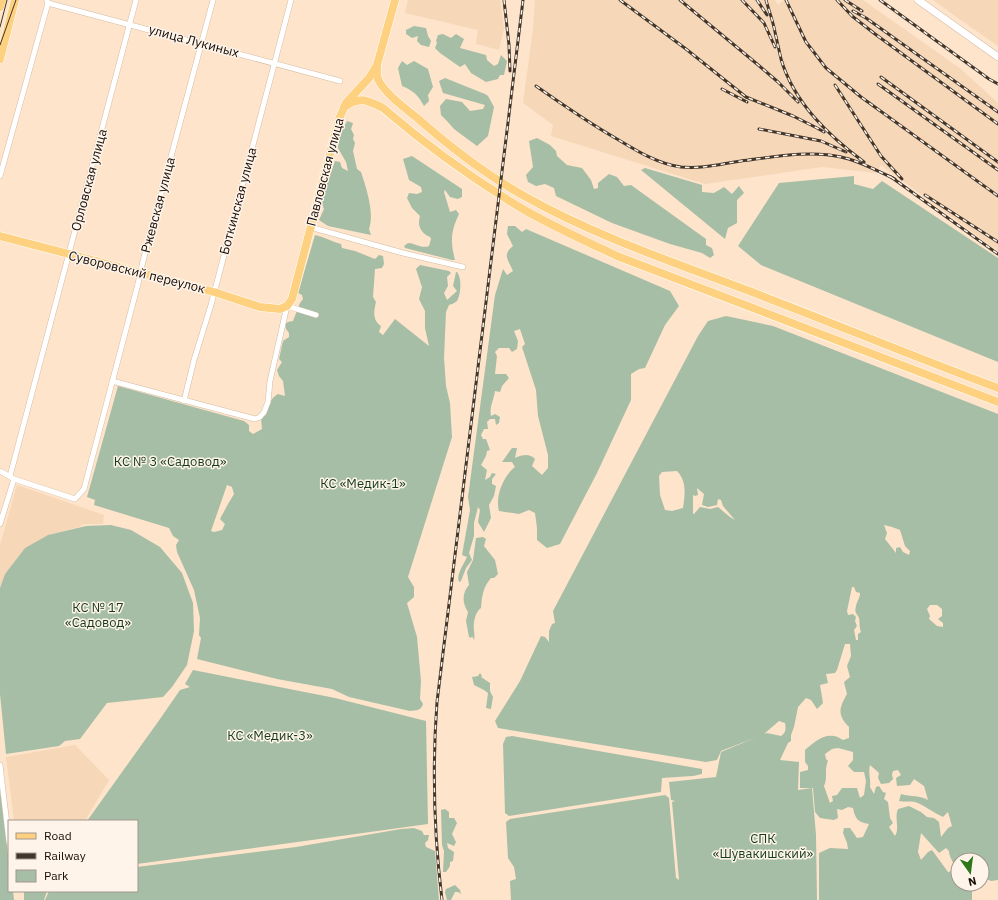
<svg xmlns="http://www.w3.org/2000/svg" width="998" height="900" font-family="'IBM Plex Sans',sans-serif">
<rect width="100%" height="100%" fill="#fee4ca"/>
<g fill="#f6d7b8">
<path d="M408 0H500L504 29 499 50 476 44 478 30 405 13Z"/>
<path d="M535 0H775L778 5 784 0H863L961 69 998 103V251L881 165 876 173 822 167 705 184 551 136 553 125 523 103 533 29Z"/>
<path d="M933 0H998V46L955 16Z"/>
<path d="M17 485 104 515 103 524H83L79 527 48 535 25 548 5 574 0 588V545Z"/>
<path d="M75 745 109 780 85 821H14L6 757Z"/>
</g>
<g fill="#a6bea6" fill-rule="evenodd">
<path d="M414 26 426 28 428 36 431 41 429 47 421 45 417 41 418 36 412 38 406 34V30Z"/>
<path d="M443 34 451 38 456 34 464 39 460 48 486 55 487 60 494 66 498 64 501 55 507 61 504 75H500L498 79 486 82 471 73 465 64 460 67 440 53 435 48 437 43 436 41 438 35Z"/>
<path d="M402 61 407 65 414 61 428 69 433 87 428 95 429 101 424 106C418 95 414 91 402 86L398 68Z"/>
<path d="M445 78 485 94 488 96 494 107 488 136 477 146 454 129 447 121 441 115 440 106 446 99 462 102 470 111 483 109 485 105 443 93 439 81Z"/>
<path d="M347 121 353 123 351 129 354 135 353 139 355 143 353 151 357 169 361 172C366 187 375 214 369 229L371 235 328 226 319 220 324 209 321 201 335 161 340 162 342 168 348 171 346 162 338 148 339 137Z"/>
<path d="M537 138 550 145 556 151 557 156 567 165 582 168 591 180 594 189 598 188V183L609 174 617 177 624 186 631 185 706 239V245L712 248 714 255 710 258 702 253 670 244 612 223 556 196 554 188 545 184 536 186 528 182 526 175 533 167 529 141Z"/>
<path d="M412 156 462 189V197L458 199 450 197 445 190 444 192 450 212 456 210 459 214C451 231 450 241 455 260H452L405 248 404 246 408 243C415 243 421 249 429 246L431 239 430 237C421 233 417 226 420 216L412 208 407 198 409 193 417 194 422 192 421 187 409 180 403 159Z"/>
<path d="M645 168 702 185V192L714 193 724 187 732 194 739 186 744 193 737 200V223L728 228 725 239 641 170Z"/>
<path d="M854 176V184L873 189 882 181 998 258V362L761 265 738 246 779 183Z"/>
<path d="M508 226H515L522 232 526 229 670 291 679 306 665 325 645 368 639 369 631 374V400L597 473 560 544 547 548 537 540V528L535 513 529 510 519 514 499 511C495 497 503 476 515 467L512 462H502L512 448H517L515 458C522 455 529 453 535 459L532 466 542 475 548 468V455L538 416 536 390 522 347 525 344 520 329 514 331 518 341 517 349 512 352 509 348H499L495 352 497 356 495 374H506L509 378 502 386 500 392 495 391C494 399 489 408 491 416L495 414 500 417 499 423 496 425 495 419H490L487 422 488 429H484L481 435 483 439H486L490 450 487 451 486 456 481 465 487 470 485 480 490 477 492 473 496 474 492 479V484L496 486 494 496 489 505 491 518 484 532 478 522 480 510 478 507 474 523V536L469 553 472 560 466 568 461 581 459 582C456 574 464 564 467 557L462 555 470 510 468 497 495 295 503 269 507 275 513 271C508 259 502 255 513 246L507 234Z"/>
<path d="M315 235C325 237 332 242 341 244L342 248 355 251 375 259 379 255 383 256 384 264 382 268 375 269 373 297 376 302C374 311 372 320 381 326L379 332 383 335 395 319 429 346 425 328V311L419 299 422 287 416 269 420 265 449 271 451 273 447 277 448 286 444 293 447 300 457 291 453 286 456 272H457C462 278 461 294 457 301 455 303 452 304 449 305L446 312 444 358 446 386 450 403 452 437 408 577 414 587V597L407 603 417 637 421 681 420 699 423 704C421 711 416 710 410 711L349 697 332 689 277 679 197 659 201 638 199 635 200 618 194 590 177 552 176 545 179 540 173 536 169 528 94 505 95 500 87 497 118 386 244 421 249 425V431L253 434 262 429 261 418 266 415C269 407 269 399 278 394L285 396 283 381 279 376 277 370 282 362 279 359 283 341 289 337V333L286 329 285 324 288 322 293 321 300 303 303 299 302 295 298 293ZM227 485 232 487 234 494 228 504 220 519 225 524 222 530 214 532 211 531Z"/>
<path d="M726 316 773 326 998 414V880L991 881 982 877V860H958V884H972V900H819V853L830 848 848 849 847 843 843 833 844 828H850L857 838 863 837 869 824C858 822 855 819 853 808L848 807 842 810 837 809 838 818 834 820 820 818 815 812 813 788H800V772L808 770V766L805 762V750C813 743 823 734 834 736 837 736 841 739 843 740L849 738V727C837 715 839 708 847 694L844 682 850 677 847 666 851 656 850 644H845L837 670 835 673 826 674 828 683 820 685 823 703 817 709 811 700 806 698 798 707 794 727 791 735V741L788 743 780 760 799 762 798 790 812 788 816 835 817 900H511L510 881 516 879 514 867 508 858 506 822 510 819 665 795 669 798 676 878 679 880 672 802 675 801 671 800 669 782 716 777 721 752 757 737 721 751 717 760 706 762 498 728 495 721 520 681 541 636 545 637 549 642V631L552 624 555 623 553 611 698 336 708 321ZM677 471C687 481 685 495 683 508L672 511 665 510 660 495 659 476 662 472ZM697 488 704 494 702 505 708 507 717 505 718 499 721 500 723 506 735 520 730 517 718 507 710 509 700 507 694 514H693V495L695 496 698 495ZM884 525 892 527 900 530 905 546 910 551 909 555 903 552 900 547 896 548V553L885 539 887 533ZM852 587H854L856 592 860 593C860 598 857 601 856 606 854 613 857 613 859 618 860 623 859 627 861 632L858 634V640H856L854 630 857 626 855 621 856 617 853 614 848 615 847 611ZM930 605H937L942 609V616L938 619 943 623V627L937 626 929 619 930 616 927 609ZM779 721 785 723C786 729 786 733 781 736L767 733 764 734ZM838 748 853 752V760L848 766 854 772H864L866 781 864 795 860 798 857 788H842L837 795 832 796 833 801 830 803 824 786C828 778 824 770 828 761L826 759 825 754 832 749ZM870 765 879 773 878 778 881 784 889 783 893 779 892 775 893 771 898 770 901 775 896 778 897 786 910 785 914 779 924 786 928 800C920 795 911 797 901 794L899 801C904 802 911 801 915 802 924 805 934 813 943 817L948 812 952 826 948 828 941 837 939 822 934 818 927 817 921 812 909 806 898 809C894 818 900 828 895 836L889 827 893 823 890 818 888 802 884 799 886 793 883 792 879 786 876 787 874 794 870 787C871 779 868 774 870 765ZM921 833 939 853 946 848 949 851C949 858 955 863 955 870L948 872 932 850 928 852 921 860 918 852Z"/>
<path d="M111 525 131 530 160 547 182 573 193 603 194 631 187 665 172 687 163 697 107 703 80 739 65 741 59 746 6 754 0 694V588L5 574 25 548 48 535 86 526Z"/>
<path d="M483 537 486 539 484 546 495 560 498 574 494 578H491C483 587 482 596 481 608 475 612 473 623 474 630 474 634 475 636 474 640L472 636 471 638 469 637 466 621 468 612C462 603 462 593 469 585L467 572 473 560 476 538Z"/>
<path d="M193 670 335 698 426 721 428 824 137 864V821H87L160 719 180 690 190 687 185 684Z"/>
<path d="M480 673 482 676 481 677 490 683V691L493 697 491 709 486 708 488 693 484 690 474 685 472 677 478 676Z"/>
<path d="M512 736 702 769V774L693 776 662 778 661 792 509 816 505 813 503 744 506 737Z"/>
<path d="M0 789 9 862V891H13L14 900H0Z"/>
<path d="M445 809 449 812V818H454L457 823 452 834 456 842 454 846 447 843 448 848 454 852 453 861 450 862V866L446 872H443L444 851 442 845 441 810Z"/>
<path d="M414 828 422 831 424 835H429L428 840 425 843 426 847 435 851 439 900H45L49 891H137V867L296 847 401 829Z"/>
<path d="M455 885 460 890 461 894 458 892H455L451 900H447L445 892 446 889Z"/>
<path d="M24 891H47L44 900H24Z"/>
</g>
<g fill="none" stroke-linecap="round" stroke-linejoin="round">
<g stroke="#d5bca3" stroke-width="6">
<g id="minor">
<path d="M48 3 340 81"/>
<path d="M0 176 48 3 47 1"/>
<path d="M310 227 403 253 463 267"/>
<path d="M112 381 255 419 260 417 264 412 268 402 270 381 287 306 316 315"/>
<path d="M184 401 194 360 211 305 291 0"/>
<path d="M0 471 14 479 75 499 84 489 138 284 143 261 213 0"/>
<path d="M10 476 136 0"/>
<path d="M0 524 14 479"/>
<path d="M0 765 9 842"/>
</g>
</g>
<g stroke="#d5bca3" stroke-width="8">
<path id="secondary" d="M918 0 998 57"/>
</g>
<g stroke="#fff" stroke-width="9">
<g id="primary">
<path d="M0 7 2 0"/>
<path d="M0 59 15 0"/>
<path d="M377 65C377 70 376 74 378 79 384 93 405 108 416 117 450 147 486 175 526 197 599 238 679 264 757 294 838 325 917 358 998 388"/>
<path d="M344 107C360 96 367 100 383 108 426 145 473 179 521 208 552 226 585 241 617 256L998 402"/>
<path d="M0 236 214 292 260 307 280 309 287 306 292 299 339 119 346 103 369 78 377 65 395 0"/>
</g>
</g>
<use href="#minor" stroke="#fff" stroke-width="5"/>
<use href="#secondary" stroke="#fff" stroke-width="7"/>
<use href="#primary" stroke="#fdd180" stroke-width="8"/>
<g stroke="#42362b" stroke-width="1">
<path d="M0 27 7 0"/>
<path d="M0 45 16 0"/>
</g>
<g stroke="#42362b" stroke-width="3">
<g id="rail">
<path d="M504 0 509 45 510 71"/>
<path d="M620 0 686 49 746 97 793 116 817 128 824 132"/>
<path d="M680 0 757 64 778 82 798 102"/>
<path d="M742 0 764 23 775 47"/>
<path d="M757 0 767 15"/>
<path d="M766 0C769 11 773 21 775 32 777 41 779 50 781 59 794 103 829 136 864 162"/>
<path d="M786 0 806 42 826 68 861 97 998 196"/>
<path d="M837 0 852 16 875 34 998 124"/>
<path d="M845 0 862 11"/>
<path d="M880 0 989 79 998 84"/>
<path d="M853 11 866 18 998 112"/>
<path d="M881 77 998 162"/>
<path d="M878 84 998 170"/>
<path d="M835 85 881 156 902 179"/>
<path d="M536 86C563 105 589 123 617 139 637 151 658 164 681 167 703 169 720 164 741 161 773 157 810 150 841 157 860 161 877 171 895 179"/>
<path d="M722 89 747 102"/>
<path d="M759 129 821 141 846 152"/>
<path d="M891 177 998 254"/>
<path d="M925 195 998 242"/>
<path d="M442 900C434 834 432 769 437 702L523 0"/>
</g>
</g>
<use href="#rail" stroke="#fff4ea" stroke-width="1.5" stroke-dasharray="4.5" stroke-linecap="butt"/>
</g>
<g text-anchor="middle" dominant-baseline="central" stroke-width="3" stroke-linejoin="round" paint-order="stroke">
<g font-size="13" fill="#140b04" stroke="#fff4ea">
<text transform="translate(194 41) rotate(15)">улица Лукиных</text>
<text transform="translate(325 172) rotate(-75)">Павловская улица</text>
<text transform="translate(89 180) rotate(-75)">Орловская улица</text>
<text transform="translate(238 201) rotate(-75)">Боткинская улица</text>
<text transform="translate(158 205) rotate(-75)">Ржевская улица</text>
<text transform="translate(137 272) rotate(14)">Суворовский переулок</text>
</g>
<g font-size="13" fill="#133b18" stroke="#fff4ea">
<text x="170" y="461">КС № 3 «Садовод»</text>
<text x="363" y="483">КС «Медик-1»</text>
<text x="98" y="607">КС № 17<tspan x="98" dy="15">«Садовод»</tspan></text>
<text x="270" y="735">КС «Медик-3»</text>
<text x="763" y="838">СПК<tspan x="763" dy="15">«Шувакишский»</tspan></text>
</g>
</g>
<rect x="8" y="820" width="130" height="72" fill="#fff4ea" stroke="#a1978e"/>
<rect x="16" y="833" width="20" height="6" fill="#fdd180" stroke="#a1978e"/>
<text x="44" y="840" font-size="12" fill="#140b04">Road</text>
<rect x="16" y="853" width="20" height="6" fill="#42362b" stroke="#a1978e"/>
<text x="44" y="860" font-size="12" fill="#140b04">Railway</text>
<rect x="16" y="870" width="20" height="12" fill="#a6bea6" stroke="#a1978e"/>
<text x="44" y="880" font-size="12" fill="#140b04">Park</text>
<g transform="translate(970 872) rotate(166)"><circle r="19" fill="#fff4ea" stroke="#a1978e"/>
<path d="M0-3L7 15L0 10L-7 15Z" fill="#2e761a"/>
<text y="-6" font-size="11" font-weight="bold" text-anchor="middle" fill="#140b04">N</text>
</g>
</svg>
